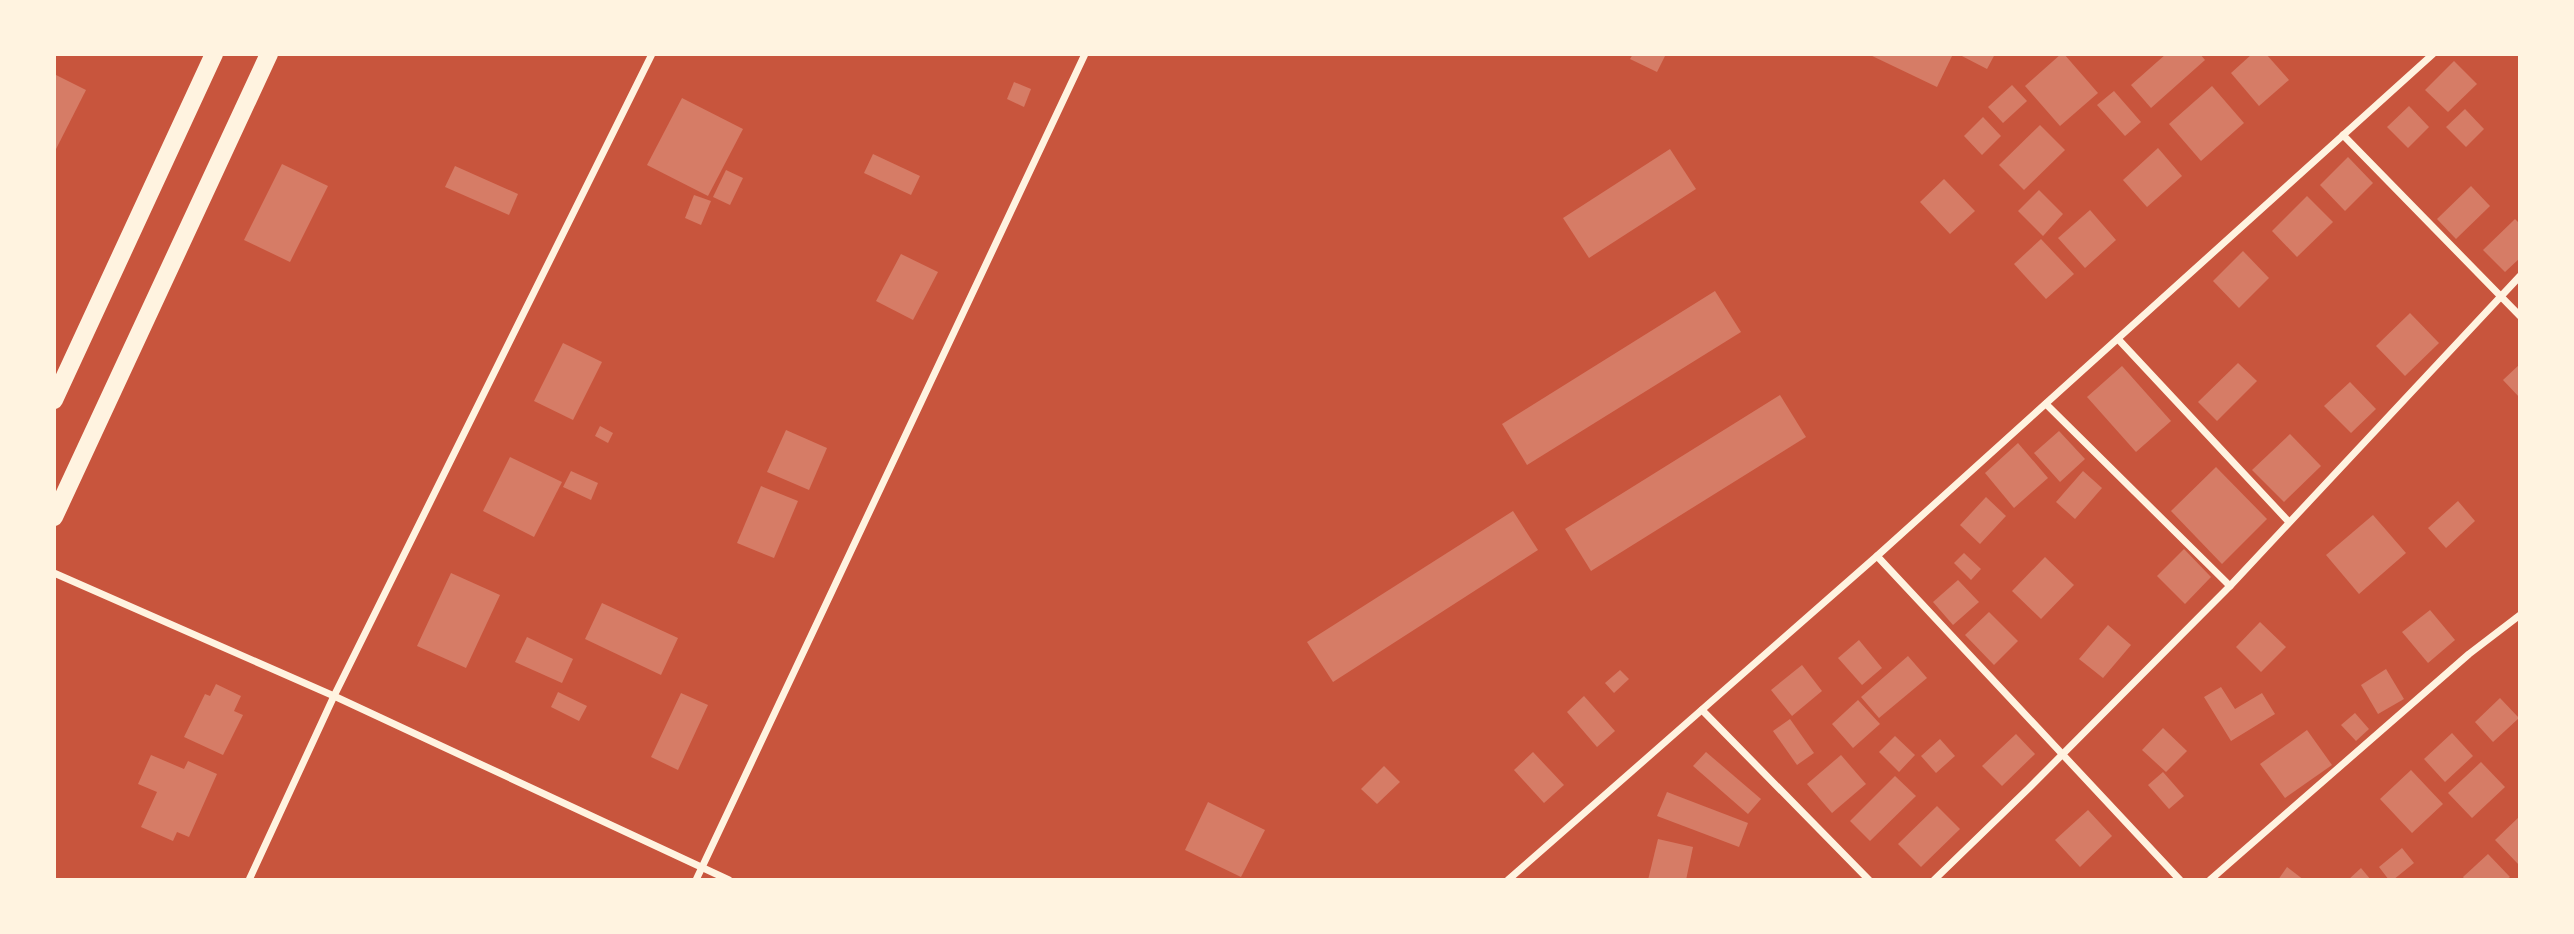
<svg xmlns="http://www.w3.org/2000/svg" width="2574" height="934" font-family="Arial,sans-serif">
<rect width="100%" height="100%" fill="#c8553d"/>
<g fill="#d67c66">
<path d="M1633 54H1666L1657 72 1630 59Z"/>
<path d="M1868 54H1953L1937 87Z"/>
<path d="M1958 54H1995L1987 69Z"/>
<path d="M2061 54H2064L2098 93 2060 126 2025 86Z"/>
<path d="M2166 54H2200L2205 60 2151 108 2131 85Z"/>
<path d="M2252 54H2266L2289 80 2259 106 2231 73Z"/>
<path d="M2454 61 2477 84 2448 112 2425 90Z"/>
<path d="M54 74 86 90 54 153Z"/>
<path d="M1014 82 1031 89 1024 107 1007 99Z"/>
<path d="M2012 85 2027 101 2003 123 1988 107Z"/>
<path d="M2212 86 2244 123 2201 161 2169 124Z"/>
<path d="M2114 91 2141 122 2125 136 2097 105Z"/>
<path d="M682 98 743 129 708 196 647 165Z"/>
<path d="M2409 106 2429 127 2408 148 2387 127Z"/>
<path d="M2465 109 2484 129 2466 147 2446 127Z"/>
<path d="M1983 117 2001 136 1982 155 1964 136Z"/>
<path d="M2040 125 2065 150 2024 190 1999 165Z"/>
<path d="M2158 148 2182 176 2147 207 2123 180Z"/>
<path d="M1670 149 1696 189 1589 258 1563 218Z"/>
<path d="M873 154 920 176 911 195 864 173Z"/>
<path d="M2348 157 2373 183 2345 211 2320 185Z"/>
<path d="M282 164 328 186 290 262 244 240Z"/>
<path d="M455 166 518 194 509 215 445 187Z"/>
<path d="M726 170 743 178 730 205 713 197Z"/>
<path d="M1944 179 1975 211 1950 234 1920 202Z"/>
<path d="M2471 186 2490 206 2456 239 2437 219Z"/>
<path d="M2039 190 2063 214 2043 236 2018 211Z"/>
<path d="M694 195 711 201 701 225 685 218Z"/>
<path d="M2307 196 2333 222 2297 257 2272 231Z"/>
<path d="M2090 210 2116 240 2085 268 2058 238Z"/>
<path d="M2515 219 2520 224V258L2505 272 2483 250Z"/>
<path d="M2041 239 2074 274 2046 299 2014 264Z"/>
<path d="M2243 251 2269 278 2239 308 2213 281Z"/>
<path d="M901 254 938 272 913 320 876 301Z"/>
<path d="M1715 291 1741 332 1527 465 1502 424Z"/>
<path d="M2410 313 2439 343 2405 376 2376 346Z"/>
<path d="M563 343 602 362 573 420 534 401Z"/>
<path d="M2238 363 2257 381 2217 421 2198 402Z"/>
<path d="M2520 364V398L2503 380Z"/>
<path d="M2122 366 2171 421 2136 452 2087 397Z"/>
<path d="M2350 382 2376 409 2351 433 2324 406Z"/>
<path d="M1780 395 1806 437 1591 571 1565 529Z"/>
<path d="M600 426 613 433 608 443 595 436Z"/>
<path d="M786 430 827 448 809 490 767 472Z"/>
<path d="M2059 431 2085 459 2060 482 2034 453Z"/>
<path d="M2290 434 2321 466 2284 502 2252 470Z"/>
<path d="M2018 443 2048 478 2014 508 1985 473Z"/>
<path d="M510 457 562 482 534 537 483 511Z"/>
<path d="M2216 467 2267 519 2222 564 2171 511Z"/>
<path d="M571 471 598 483 591 500 563 487Z"/>
<path d="M2083 471 2102 488 2075 519 2056 502Z"/>
<path d="M761 486 798 501 774 558 737 543Z"/>
<path d="M1986 497 2006 516 1980 544 1960 525Z"/>
<path d="M2458 501 2475 521 2446 548 2428 528Z"/>
<path d="M1513 511 1538 550 1333 682 1307 642Z"/>
<path d="M2373 515 2406 553 2359 594 2326 555Z"/>
<path d="M2184 549 2211 577 2185 604 2157 576Z"/>
<path d="M1964 553 1981 569 1971 580 1954 563Z"/>
<path d="M2045 557 2074 585 2041 619 2012 591Z"/>
<path d="M451 573 500 595 466 668 417 646Z"/>
<path d="M1958 580 1979 602 1953 625 1933 602Z"/>
<path d="M602 603 678 638 661 675 585 639Z"/>
<path d="M2430 610 2455 640 2428 663 2402 632Z"/>
<path d="M1989 612 2018 641 1994 665 1965 635Z"/>
<path d="M2260 622 2286 647 2261 672 2236 647Z"/>
<path d="M2108 625 2131 645 2103 678 2079 659Z"/>
<path d="M527 637 573 659 562 683 515 662Z"/>
<path d="M1859 640 1882 668 1862 685 1838 658Z"/>
<path d="M1908 656 1927 678 1879 718 1861 697Z"/>
<path d="M1802 665 1822 691 1792 716 1771 690Z"/>
<path d="M2386 669 2404 699 2378 714 2361 685Z"/>
<path d="M1620 670 1629 679 1614 693 1605 683Z"/>
<path d="M216 684 241 696 234 711 243 715 223 755 184 737 205 694 210 696Z"/>
<path d="M2221 687 2235 709 2262 693 2275 714 2231 741 2204 697Z"/>
<path d="M558 692 587 706 579 721 551 707Z"/>
<path d="M681 693 708 705 678 770 651 757Z"/>
<path d="M1584 696 1615 731 1597 747 1567 712Z"/>
<path d="M2500 698 2519 718 2493 742 2475 722Z"/>
<path d="M1858 700 1880 724 1853 748 1832 724Z"/>
<path d="M2355 713 2369 729 2356 741 2341 725Z"/>
<path d="M1790 719 1814 753 1797 765 1773 731Z"/>
<path d="M2163 728 2187 751 2166 772 2142 750Z"/>
<path d="M2307 730 2332 765 2285 798 2260 764Z"/>
<path d="M2452 733 2473 756 2445 782 2424 759Z"/>
<path d="M2016 734 2035 754 2002 786 1982 766Z"/>
<path d="M1895 736 1915 755 1899 772 1879 752Z"/>
<path d="M1940 739 1955 756 1936 773 1921 756Z"/>
<path d="M1533 752 1564 785 1544 803 1514 770Z"/>
<path d="M1706 752 1761 799 1748 814 1693 766Z"/>
<path d="M151 755 184 769 188 761 217 774 189 837 177 832 173 841 141 827 157 792 138 784Z"/>
<path d="M1841 755 1866 784 1832 813 1807 784Z"/>
<path d="M2481 762 2505 787 2472 818 2448 793Z"/>
<path d="M1384 766 1400 782 1377 804 1361 789Z"/>
<path d="M2411 770 2443 804 2412 833 2380 799Z"/>
<path d="M2163 772 2184 796 2169 809 2148 785Z"/>
<path d="M1895 776 1916 796 1870 841 1850 821Z"/>
<path d="M1667 792 1748 823 1739 847 1657 816Z"/>
<path d="M1208 802 1265 830 1241 877 1185 850Z"/>
<path d="M1937 806 1960 829 1921 867 1898 844Z"/>
<path d="M2088 810 2112 836 2080 867 2055 840Z"/>
<path d="M2520 816V866L2495 840Z"/>
<path d="M1658 839 1693 847 1686 880H1648Z"/>
<path d="M2402 848 2414 863 2393 880H2389L2379 867Z"/>
<path d="M2488 854 2510 877 2506 880H2465L2463 877Z"/>
<path d="M2287 867 2304 880H2278Z"/>
<path d="M2361 868 2371 880H2348Z"/>
</g>
<g fill="none" stroke-linecap="round" stroke-linejoin="round">
<g stroke="#fff3e0" stroke-width="7">
<path d="M2343 135 2520 316"/>
<path d="M2118 339 2289 522"/>
<path d="M2046 404 2230 586"/>
<path d="M1877 556 2180 880"/>
<path d="M54 573 334 696 729 880"/>
<path d="M1702 710 1869 880"/>
<path d="M249 880 334 696 652 54"/>
<path d="M696 880 1085 54"/>
<path d="M1508 880 1877 556 2433 54"/>
<path d="M1934 880 2029 788 2230 586 2520 276"/>
<path d="M2210 880 2469 654 2520 615"/>
</g>
<g stroke="#fff3e0" stroke-width="18">
<path d="M54 400 214 54"/>
<path d="M54 517 269 54"/>
</g>
</g>
<rect width="2574" height="934" fill="none" stroke="#fff3e0" stroke-width="112"/>
</svg>
